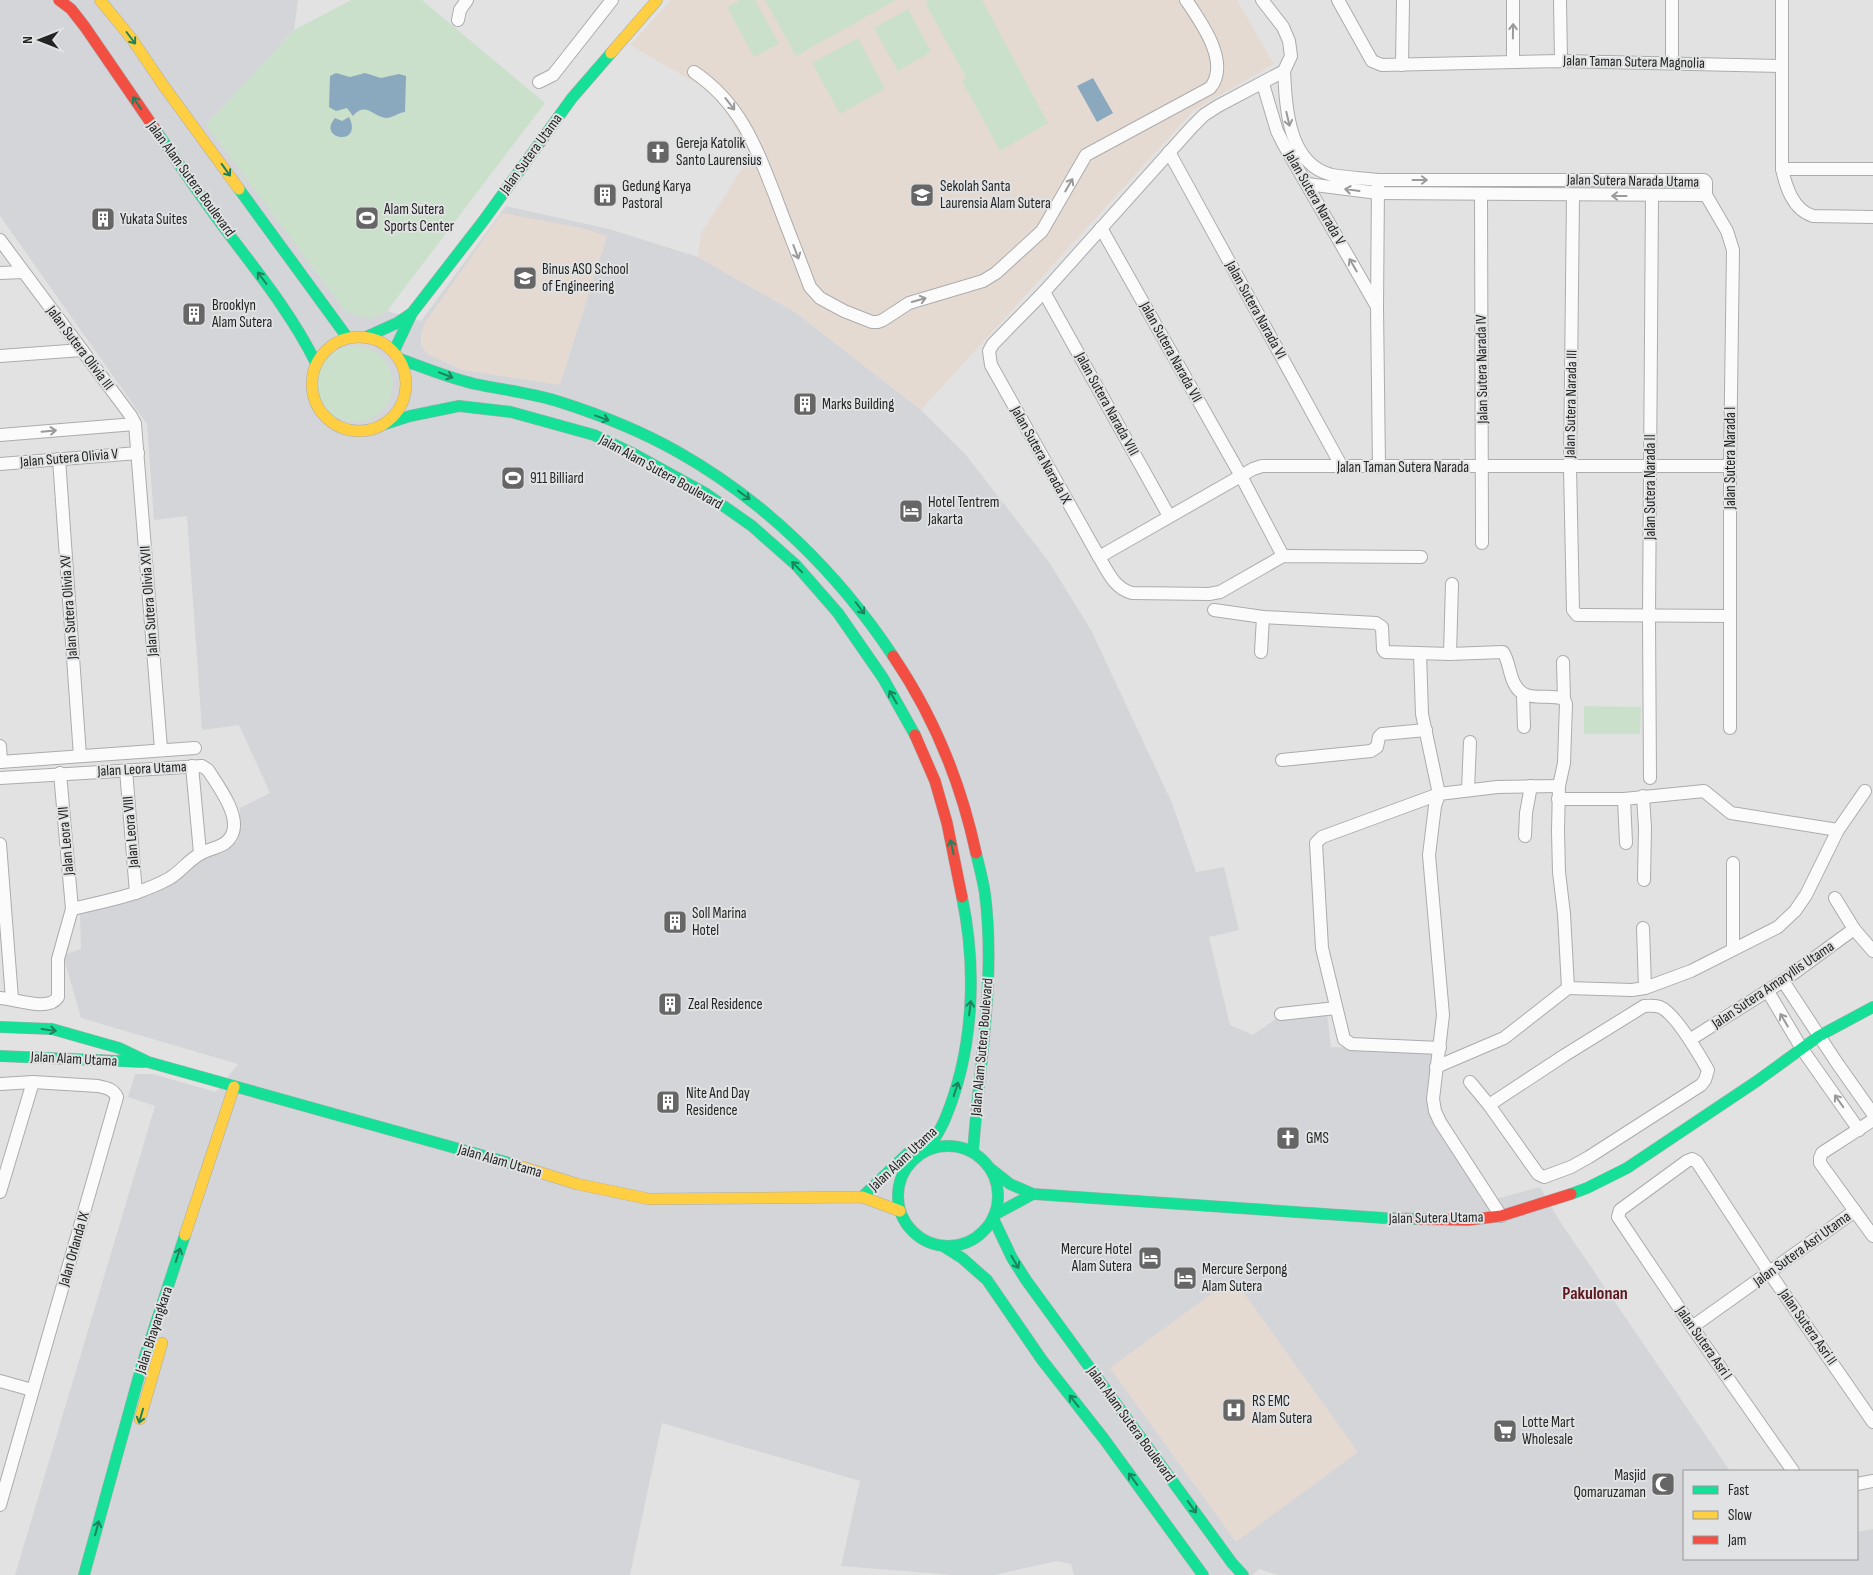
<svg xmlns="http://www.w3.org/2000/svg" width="1873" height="1575" font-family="'Sofia Sans Condensed',sans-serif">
<rect width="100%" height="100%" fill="#e2e2e2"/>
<path fill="#d4d5d9" d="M0 0H298L294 30 207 125 371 319 387 311 421 321 506 206 609 229 698 257 795 312 921 410 966 455 1049 562 1091 630 1172 803 1196 872 1224 867 1239 930 1209 937 1230 1025 1253 1035 1277 1018 1327 1013 1331 1047 1432 1051 1428 1085 1431 1115 1465 1169 1481 1199 1492 1200 1540 1187 1559 1220 1730 1471H1684V1559H1857V1532L1873 1529V1575H1278L1259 1569 1253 1575H1074L1071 1564 1057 1561 994 1575H954L841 1566 860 1481 662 1423 630 1575H15L155 1106 128 1097 135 1074H153L216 1092 238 1064 81 1018 63 955 81 949 80 914 126 903 188 869 189 859 238 842 240 808 270 793 239 725 202 730 187 516 154 520 147 424 0 216Z"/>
<g fill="#e5dad2">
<path d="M671 0H1237L1274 64 1194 110 921 410 795 312 698 257 701 233 751 155 715 94 630 45Z"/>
<path d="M502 213 582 228 607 236 560 385 462 370 427 354 421 345V334L426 321Z"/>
<path d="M1233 1278 1358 1452 1236 1542 1110 1368Z"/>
</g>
<g fill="#cbe0cb">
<path d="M351 0H422L545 103 387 311 371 319 346 312 206 125 294 30Z"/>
<path d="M740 0H755L779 44 754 57 727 7Z"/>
<path d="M765 0H896L796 56Z"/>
<path d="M929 0H982L1048 123 1000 151 962 81 966 78 925 2Z"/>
<path d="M908 9 931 52 898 71 874 28Z"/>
<path d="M858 38 885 89 840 114 812 63Z"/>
<circle cx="355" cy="384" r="38"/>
<path d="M1584 706 1641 707 1640 734H1584Z"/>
</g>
<g fill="#8ba9be">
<path d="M336 73 350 77 365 73 381 78 399 74 406 76 405 112C398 113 392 118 386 118 373 117 366 101 353 116L347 108 336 111 329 107 330 76Z"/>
<path d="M1093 78 1113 113 1097 122 1077 86Z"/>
<path d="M349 117C364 147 316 140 335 118L342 121Z"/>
</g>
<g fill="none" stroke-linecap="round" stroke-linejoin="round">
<g stroke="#acacac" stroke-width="14">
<g id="street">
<path d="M1262 0 1283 27 1289 41 1291 56 1284 71 1218 106 1204 115 1192 127 1044 292 993 344 989 351 991 365 1099 557C1108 572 1114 588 1132 593L1209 594 1220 592 1283 556 1421 557"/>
<path d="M1338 0 1372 61 1382 65 1561 61 1782 66"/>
<path d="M1560 0 1561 61"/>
<path d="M1782 0V169C1786 187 1793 210 1813 216L1873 217"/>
<path d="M458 20 460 10 467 0"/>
<path d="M1513 62V0"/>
<path d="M1672 62V0"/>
<path d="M1402 65 1403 0"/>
<path d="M1284 71C1286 108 1288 164 1332 175 1347 178 1364 178 1378 180H1704L1706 182V195L1378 193 1307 184"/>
<path d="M694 72C741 104 756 147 776 198 787 228 799 257 810 287L820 298 844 311 872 322H878L883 320 909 303 983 281 996 273 1042 231 1086 155 1210 88C1231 63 1201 22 1186 0"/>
<path d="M539 82 553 75 612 0"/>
<path d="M1263 84 1277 131 1284 145 1376 305"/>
<path d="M1169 152 1342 467"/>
<path d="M1782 169H1873"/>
<path d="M1378 185 1377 307 1379 467"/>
<path d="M1481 195 1482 543"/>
<path d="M1706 195 1727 231 1733 250 1730 466V728"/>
<path d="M1573 196 1570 467 1573 610 1577 615H1581L1730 616"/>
<path d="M1101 228 1241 476 1283 556"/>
<path d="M0 240 131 416 135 424 161 749"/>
<path d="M0 273 23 272"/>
<path d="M1044 292 1169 516"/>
<path d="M0 356 82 350"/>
<path d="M0 435 135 424"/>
<path d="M59 459 80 756"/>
<path d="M0 464 138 453"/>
<path d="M1099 557 1253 469 1262 466H1730"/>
<path d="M1214 610 1263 617 1376 623 1382 627 1383 649 1385 652 1450 654 1503 652C1509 661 1509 673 1514 683 1524 705 1547 692 1564 699L1566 704 1564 763 1559 786 1558 831 1559 872 1564 914 1568 988 1504 1038 1436 1067"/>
<path d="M1261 652 1263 617"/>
<path d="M1420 654 1422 714 1439 794 1322 837 1316 843 1322 948 1344 1039 1351 1044 1440 1048"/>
<path d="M1450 654 1452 584"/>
<path d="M1563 662 1564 699"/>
<path d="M1523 695 1524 727"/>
<path d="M0 746 1 762"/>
<path d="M1282 760 1371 751 1377 747 1379 737 1382 734 1426 730"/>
<path d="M0 762 195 748"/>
<path d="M192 766 200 853"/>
<path d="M126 770 136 893"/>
<path d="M60 773 72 909"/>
<path d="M0 778 202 766 208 770C218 786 239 813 233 832 228 848 211 847 200 854 189 860 181 871 170 878 140 895 105 901 72 909L58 959V997C49 1012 16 999 0 998"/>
<path d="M1650 778 1649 617 1652 196"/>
<path d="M1468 790 1470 742"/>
<path d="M1643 796 1645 828 1644 880"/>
<path d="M1558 799H1624L1704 791 1731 813 1838 830"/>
<path d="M1624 799 1626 843"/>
<path d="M1525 836 1526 813 1531 786"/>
<path d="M0 844 12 999"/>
<path d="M1733 863V949"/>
<path d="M1835 898 1854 929 1873 951"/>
<path d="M1783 981 1837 1063 1873 1114"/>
<path d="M1568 988 1632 990 1645 988 1643 928"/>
<path d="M1645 988 1691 971 1778 927 1795 911 1806 895 1838 830 1865 791"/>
<path d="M1767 990 1802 1049 1859 1130"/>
<path d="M1281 1014 1336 1008"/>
<path d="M1691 1039 1783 981 1854 929"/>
<path d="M1470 1082 1489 1105 1538 1174 1544 1177 1571 1167 1589 1157 1701 1085 1705 1080 1708 1070C1700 1056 1675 1013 1660 1007 1655 1005 1650 1006 1644 1006L1565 1055 1489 1105"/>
<path d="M0 1084 33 1082 98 1086C107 1088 113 1089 117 1097L0 1505"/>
<path d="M1873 1120 1822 1153 1820 1158V1163L1873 1236"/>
<path d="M0 1192 33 1082"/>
<path d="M1501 1216 1440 1122 1435 1111 1433 1099 1443 1015 1429 855 1435 806 1439 794 1497 787 1559 786"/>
<path d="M1692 1327 1855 1211"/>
<path d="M0 1381 32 1390"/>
<path d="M1793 1471 1692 1327 1618 1217 1620 1210 1687 1161 1692 1159 1697 1162 1769 1272 1873 1422"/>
<path d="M1857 1484 1873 1481"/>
</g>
</g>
<g stroke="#acacac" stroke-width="12">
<g id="fast">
<path d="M157 132C180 166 203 200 228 233 260 275 292 315 316 363"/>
<path d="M239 189 347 337"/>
<path d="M366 337 397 323 412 313"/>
<path d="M394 351 412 313 484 220 572 98 611 53"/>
<path d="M400 359C425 368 449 378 475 384 503 390 533 393 560 402 601 415 641 431 678 452 765 501 838 573 893 656"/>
<path d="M385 424 410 416 459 406 511 412 594 435 634 454 705 493 752 526 796 565 838 613 883 678 915 735"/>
<path d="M0 1027 52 1029 119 1048 148 1062 516 1165"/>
<path d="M0 1056 143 1062"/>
<circle cx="948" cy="1196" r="50"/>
<path d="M929 1149C934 1139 941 1129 945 1119 974 1050 977 969 962 897"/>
<path d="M973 1152C979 1066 996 980 985 894 983 880 979 866 976 853"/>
<path d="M991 1169 1010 1184 1033 1194 1384 1218 1417 1219"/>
<path d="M1571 1194 1587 1188 1627 1168 1757 1081 1819 1036 1873 1007"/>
<path d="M862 1197 908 1153"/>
<path d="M994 1215 1033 1194"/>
<path d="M993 1218 1012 1258 1026 1280 1232 1563 1243 1575"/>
<path d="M943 1246 962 1258 987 1280 1042 1360 1104 1439 1203 1575"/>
<path d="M84 1575 142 1365 185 1235"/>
</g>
</g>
<g stroke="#acacac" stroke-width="12">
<g id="slow">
<path d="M100 0 132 39 163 85 239 189"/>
<path d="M611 53 657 0"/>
<circle cx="359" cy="384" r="47"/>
<path d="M516 1165 577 1184 649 1199 862 1197 900 1211"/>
<path d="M185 1235 234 1087"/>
<path d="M140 1419 162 1343"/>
</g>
</g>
<g stroke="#acacac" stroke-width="12">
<g id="jam">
<path d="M59 0 71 9 85 27 157 132"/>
<path d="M893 656C933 715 961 783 976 853"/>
<path d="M915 735 935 781 947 823 962 897"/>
<path d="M1417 1219 1468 1220 1501 1216 1571 1194"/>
</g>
</g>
<use href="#street" stroke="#fbfbfb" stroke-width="12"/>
<use href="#fast" stroke="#16e098" stroke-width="11"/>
<use href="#slow" stroke="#ffcf43" stroke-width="11"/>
<use href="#jam" stroke="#f24e42" stroke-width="11"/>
</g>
<defs><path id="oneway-shaft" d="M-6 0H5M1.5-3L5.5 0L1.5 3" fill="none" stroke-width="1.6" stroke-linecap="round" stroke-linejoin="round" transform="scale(1.25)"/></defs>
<g stroke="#9a9a9a">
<use href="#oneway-shaft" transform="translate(1513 31) rotate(-89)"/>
<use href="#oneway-shaft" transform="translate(730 104) rotate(52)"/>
<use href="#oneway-shaft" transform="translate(1288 119) rotate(77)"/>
<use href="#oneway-shaft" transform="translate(1420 180)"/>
<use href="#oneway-shaft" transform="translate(1069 185) rotate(-60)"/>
<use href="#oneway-shaft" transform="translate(1352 190) rotate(-172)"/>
<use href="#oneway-shaft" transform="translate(1619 196) rotate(-180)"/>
<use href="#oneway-shaft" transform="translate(796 252) rotate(69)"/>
<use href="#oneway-shaft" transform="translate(1353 265) rotate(-120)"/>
<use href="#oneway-shaft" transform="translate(919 300) rotate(-16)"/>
<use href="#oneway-shaft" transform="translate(49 431) rotate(-5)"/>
<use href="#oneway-shaft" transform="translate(1784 1020) rotate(-121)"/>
<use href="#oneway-shaft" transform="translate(1839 1101) rotate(-125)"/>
</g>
<g stroke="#1d825e">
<use href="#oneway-shaft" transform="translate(131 38) rotate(53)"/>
<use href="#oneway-shaft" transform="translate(137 103) rotate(-124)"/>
<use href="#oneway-shaft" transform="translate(226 170) rotate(54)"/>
<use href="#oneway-shaft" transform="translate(262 278) rotate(-127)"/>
<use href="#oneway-shaft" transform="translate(446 375) rotate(21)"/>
<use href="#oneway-shaft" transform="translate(602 418) rotate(20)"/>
<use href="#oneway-shaft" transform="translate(744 495) rotate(36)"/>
<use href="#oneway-shaft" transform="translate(797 567) rotate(-134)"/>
<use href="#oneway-shaft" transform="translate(860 608) rotate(53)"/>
<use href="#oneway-shaft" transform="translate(893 697) rotate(-120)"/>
<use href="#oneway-shaft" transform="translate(952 847) rotate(-102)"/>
<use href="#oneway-shaft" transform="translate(970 1008) rotate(-83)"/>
<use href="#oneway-shaft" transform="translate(49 1030) rotate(8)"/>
<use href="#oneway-shaft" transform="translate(956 1089) rotate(-72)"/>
<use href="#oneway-shaft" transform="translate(178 1255) rotate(-72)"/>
<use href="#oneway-shaft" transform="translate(1015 1262) rotate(60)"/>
<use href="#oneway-shaft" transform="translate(1074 1401) rotate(-128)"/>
<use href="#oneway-shaft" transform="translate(141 1416) rotate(106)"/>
<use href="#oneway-shaft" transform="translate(1133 1479) rotate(-126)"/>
<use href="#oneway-shaft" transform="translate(1192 1507) rotate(54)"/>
<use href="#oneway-shaft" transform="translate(97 1528) rotate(-75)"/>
</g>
<defs>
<g id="church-square" transform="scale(1.25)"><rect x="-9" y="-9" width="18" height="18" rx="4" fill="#666" stroke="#e1e2e3"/><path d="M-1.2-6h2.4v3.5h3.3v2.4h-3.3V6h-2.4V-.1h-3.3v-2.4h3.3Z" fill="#fff"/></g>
<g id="building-square" transform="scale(1.25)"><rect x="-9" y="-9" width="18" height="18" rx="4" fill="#666" stroke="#e1e2e3"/><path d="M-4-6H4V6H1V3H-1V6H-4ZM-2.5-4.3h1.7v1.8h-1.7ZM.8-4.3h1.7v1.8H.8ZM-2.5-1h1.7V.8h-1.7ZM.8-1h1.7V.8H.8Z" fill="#fff"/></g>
<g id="school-square" transform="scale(1.25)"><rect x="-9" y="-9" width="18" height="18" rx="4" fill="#666" stroke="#e1e2e3"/><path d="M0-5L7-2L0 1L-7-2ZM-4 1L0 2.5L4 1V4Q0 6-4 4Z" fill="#fff"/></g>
<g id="stadium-square" transform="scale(1.25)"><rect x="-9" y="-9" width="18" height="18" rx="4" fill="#666" stroke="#e1e2e3"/><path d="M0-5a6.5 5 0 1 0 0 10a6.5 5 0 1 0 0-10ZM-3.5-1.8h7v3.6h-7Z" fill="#fff"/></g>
<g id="university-square" transform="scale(1.25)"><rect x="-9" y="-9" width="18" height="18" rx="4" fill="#666" stroke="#e1e2e3"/><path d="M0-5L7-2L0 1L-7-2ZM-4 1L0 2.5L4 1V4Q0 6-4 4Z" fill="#fff"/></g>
<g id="hotel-square" transform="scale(1.25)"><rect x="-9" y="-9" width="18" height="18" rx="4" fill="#666" stroke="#e1e2e3"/><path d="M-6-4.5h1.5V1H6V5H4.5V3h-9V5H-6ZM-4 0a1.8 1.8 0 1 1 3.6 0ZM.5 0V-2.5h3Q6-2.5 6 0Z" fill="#fff"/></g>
<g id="hospital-square" transform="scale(1.25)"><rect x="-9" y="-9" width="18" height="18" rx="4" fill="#666" stroke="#e1e2e3"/><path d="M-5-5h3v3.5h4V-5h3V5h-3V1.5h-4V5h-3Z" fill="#fff"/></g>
<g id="supermarket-square" transform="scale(1.25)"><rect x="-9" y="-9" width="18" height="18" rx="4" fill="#666" stroke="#e1e2e3"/><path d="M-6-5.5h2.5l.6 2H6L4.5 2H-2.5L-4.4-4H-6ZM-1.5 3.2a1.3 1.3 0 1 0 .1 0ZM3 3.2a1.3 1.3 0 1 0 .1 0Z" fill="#fff"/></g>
<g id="mosque-square" transform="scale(1.25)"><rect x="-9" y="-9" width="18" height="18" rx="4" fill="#666" stroke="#e1e2e3"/><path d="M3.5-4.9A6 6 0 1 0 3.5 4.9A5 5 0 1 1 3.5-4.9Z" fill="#fff"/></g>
</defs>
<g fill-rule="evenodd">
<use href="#church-square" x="658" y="152"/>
<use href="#building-square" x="605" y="195"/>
<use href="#school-square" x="922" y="195"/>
<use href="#stadium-square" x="367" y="218"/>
<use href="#building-square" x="103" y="219"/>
<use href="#university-square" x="525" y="278"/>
<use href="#building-square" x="194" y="314"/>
<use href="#building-square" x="805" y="404"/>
<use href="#stadium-square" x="513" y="478"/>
<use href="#hotel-square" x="911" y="511"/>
<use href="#building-square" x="675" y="922"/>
<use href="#building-square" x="670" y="1004"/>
<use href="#building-square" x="668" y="1102"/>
<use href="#church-square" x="1288" y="1138"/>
<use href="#hotel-square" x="1150" y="1258"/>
<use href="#hotel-square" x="1185" y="1278"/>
<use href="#hospital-square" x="1234" y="1410"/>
<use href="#supermarket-square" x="1505" y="1431"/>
<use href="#mosque-square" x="1663" y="1484"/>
</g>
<g text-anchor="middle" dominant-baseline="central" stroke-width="4" stroke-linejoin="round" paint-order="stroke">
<g font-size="15" fill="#242424" stroke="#e1e2e3">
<text transform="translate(1634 62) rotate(1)">Jalan Taman Sutera Magnolia</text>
<text transform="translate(531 154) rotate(-54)">Jalan Sutera Utama</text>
<text transform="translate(191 179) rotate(54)">Jalan Alam Sutera Boulevard</text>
<text transform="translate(1633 181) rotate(1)">Jalan Sutera Narada Utama</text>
<text transform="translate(1315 198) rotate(60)">Jalan Sutera Narada V</text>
<text transform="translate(1256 310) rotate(61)">Jalan Sutera Narada VI</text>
<text transform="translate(80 348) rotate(53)">Jalan Sutera Olivia III</text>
<text transform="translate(1171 352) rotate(61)">Jalan Sutera Narada VII</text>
<text transform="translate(1482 369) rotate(-91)">Jalan Sutera Narada IV</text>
<text transform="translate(1107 404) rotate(61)">Jalan Sutera Narada VIII</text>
<text transform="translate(1571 404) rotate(-89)">Jalan Sutera Narada III</text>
<text transform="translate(1041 455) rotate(61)">Jalan Sutera Narada IX</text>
<text transform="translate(69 458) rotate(-5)">Jalan Sutera Olivia V</text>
<text transform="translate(1730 458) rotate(-90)">Jalan Sutera Narada I</text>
<text x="1403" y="467">Jalan Taman Sutera Narada</text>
<text transform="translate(661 472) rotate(29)">Jalan Alam Sutera Boulevard</text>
<text transform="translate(1650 487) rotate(-90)">Jalan Sutera Narada II</text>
<text transform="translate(149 601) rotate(-94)">Jalan Sutera Olivia XVII</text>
<text transform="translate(69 607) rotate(-94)">Jalan Sutera Olivia XV</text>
<text transform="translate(142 769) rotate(-3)">Jalan Leora Utama</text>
<text transform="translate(131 832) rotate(-95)">Jalan Leora VIII</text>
<text transform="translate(66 841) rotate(-95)">Jalan Leora VII</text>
<text transform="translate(1773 985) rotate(-34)">Jalan Sutera Amaryllis Utama</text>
<text transform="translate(982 1047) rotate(-85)">Jalan Alam Sutera Boulevard</text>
<text transform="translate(74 1059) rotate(3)">Jalan Alam Utama</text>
<text transform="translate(903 1159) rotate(-43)">Jalan Alam Utama</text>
<text transform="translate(500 1161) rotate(16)">Jalan Alam Utama</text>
<text transform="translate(1436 1218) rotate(-1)">Jalan Sutera Utama</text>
<text transform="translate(74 1249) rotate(-74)">Jalan Orlanda IX</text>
<text transform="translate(1802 1249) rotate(-36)">Jalan Sutera Asri Utama</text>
<text transform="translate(1808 1327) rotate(55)">Jalan Sutera Asri II</text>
<text transform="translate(154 1330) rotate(-72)">Jalan Bhayangkara</text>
<text transform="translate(1704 1343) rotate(55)">Jalan Sutera Asri I</text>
<text transform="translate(1131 1424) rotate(54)">Jalan Alam Sutera Boulevard</text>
</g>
<g font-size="15" fill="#242424" stroke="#e1e2e3" text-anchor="start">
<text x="676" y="143">Gereja Katolik<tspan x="676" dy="17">Santo Laurensius</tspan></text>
<text x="622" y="186">Gedung Karya<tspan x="622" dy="17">Pastoral</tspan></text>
<text x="940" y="186">Sekolah Santa<tspan x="940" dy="17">Laurensia Alam Sutera</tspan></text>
<text x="384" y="209">Alam Sutera<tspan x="384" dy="17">Sports Center</tspan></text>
<text x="120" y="219">Yukata Suites</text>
<text x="542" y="269">Binus ASO School<tspan x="542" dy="17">of Engineering</tspan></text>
<text x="212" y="305">Brooklyn<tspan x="212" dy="17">Alam Sutera</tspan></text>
<text x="822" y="404">Marks Building</text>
<text x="530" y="478">911 Billiard</text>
<text x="928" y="502">Hotel Tentrem<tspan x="928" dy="17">Jakarta</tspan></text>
<text x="692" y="913">Soll Marina<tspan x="692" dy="17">Hotel</tspan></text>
<text x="688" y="1004">Zeal Residence</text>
<text x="686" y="1093">Nite And Day<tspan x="686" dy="17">Residence</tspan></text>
<text x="1306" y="1138">GMS</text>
<text x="1132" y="1249" text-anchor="end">Mercure Hotel<tspan x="1132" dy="17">Alam Sutera</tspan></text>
<text x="1202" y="1269">Mercure Serpong<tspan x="1202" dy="17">Alam Sutera</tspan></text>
<text x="1252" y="1401">RS EMC<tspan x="1252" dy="17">Alam Sutera</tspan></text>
<text x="1522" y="1422">Lotte Mart<tspan x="1522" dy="17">Wholesale</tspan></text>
<text x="1646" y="1475" text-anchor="end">Masjid<tspan x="1646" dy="17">Qomaruzaman</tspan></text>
</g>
<g font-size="18" font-weight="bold" fill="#5e1921" stroke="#e1e2e3">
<text x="1595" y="1293">Pakulonan</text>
</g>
</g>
<rect x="1683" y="1470" width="175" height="90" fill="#e1e2e3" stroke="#959697"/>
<rect x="1693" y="1486" width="25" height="8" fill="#16e098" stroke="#959697"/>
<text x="1728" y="1495" font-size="15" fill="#242424">Fast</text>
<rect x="1693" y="1511" width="25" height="8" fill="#ffcf43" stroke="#959697"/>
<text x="1728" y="1520" font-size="15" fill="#242424">Slow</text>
<rect x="1693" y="1536" width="25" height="8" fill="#f24e42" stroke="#959697"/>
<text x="1728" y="1545" font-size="15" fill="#242424">Jam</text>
<g transform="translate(40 40) rotate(270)" stroke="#e1e2e3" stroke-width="4" paint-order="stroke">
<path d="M0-4L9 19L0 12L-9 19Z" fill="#242424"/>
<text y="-8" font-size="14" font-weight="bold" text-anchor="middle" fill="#242424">N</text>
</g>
</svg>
